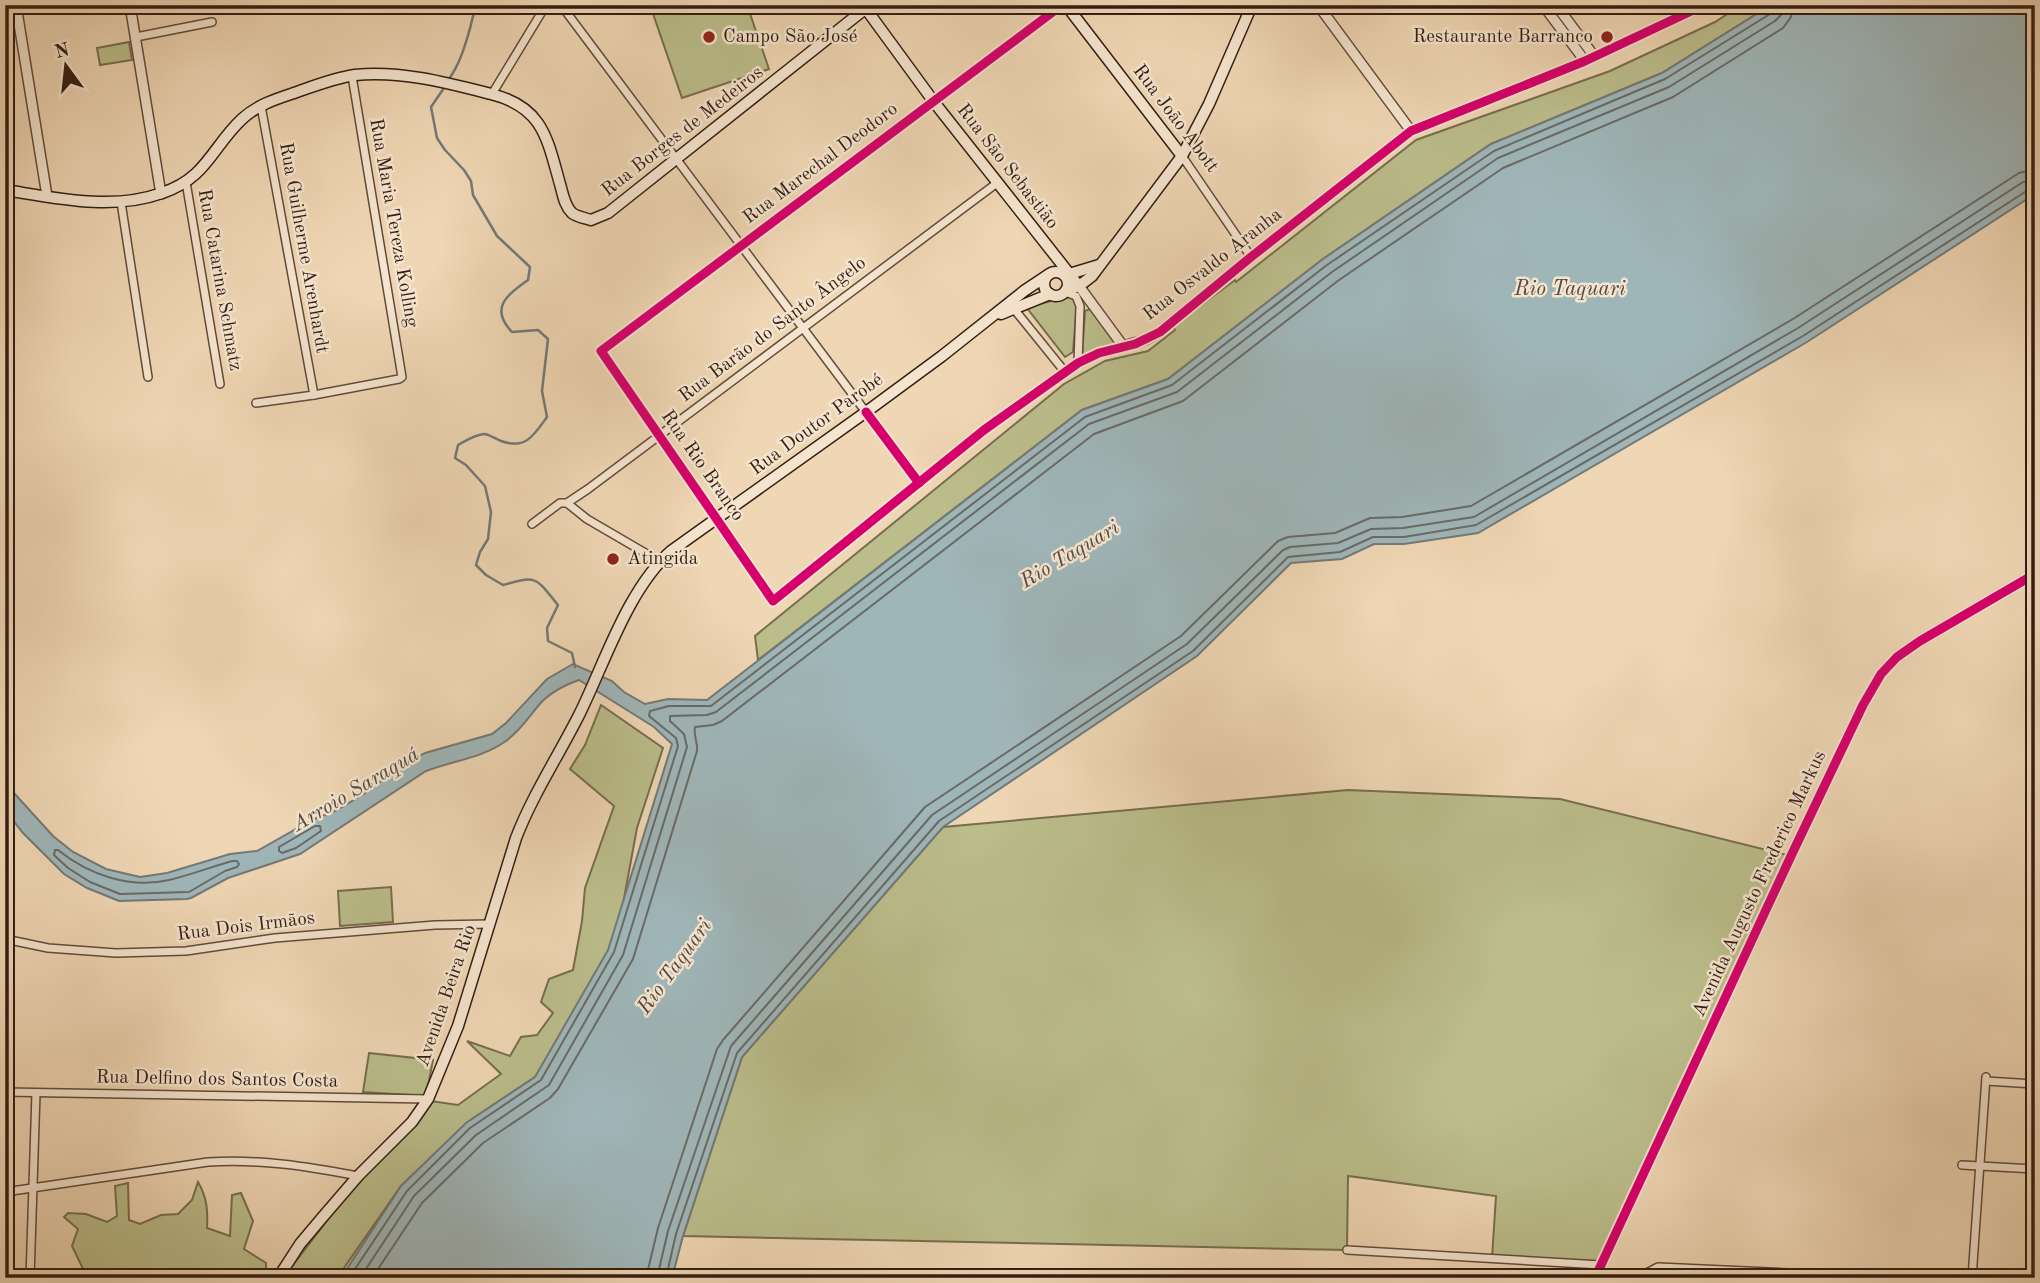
<svg xmlns="http://www.w3.org/2000/svg" width="2040" height="1283" font-family="'Old Standard TT',serif">
<rect width="100%" height="100%" fill="#efd6b4"/>
<filter id="stains"><feTurbulence type="fractalNoise" baseFrequency=".00286" numOctaves="4"/><feColorMatrix values="0 0 0 0 .2 0 0 0 0 .09 0 0 0 0 .02 0 0 0 .5 -.17"/></filter>
<radialGradient id="worn" r=".72"><stop offset=".6" stop-color="#630" stop-opacity="0"/><stop offset="1" stop-color="#630" stop-opacity=".3"/></radialGradient>
<g fill="#bbbd8b" stroke="#776d4f" stroke-width="2">
<path d="M650 5H747L769 69 682 98Z"/>
<path d="M1741 5H1771L1662 73 1491 144 1323 259 1168 379 1082 410 758 660 755 636 1064 384 1105 361 1148 351 1175 330 1173 326 1235 280 1236 282 1416 140 1610 71 1715 22Z"/>
<path d="M129 42 132 60 100 65 97 48Z"/>
<path d="M1071 295 1077 302 1073 352 1065 357 1027 308Z"/>
<path d="M1090 309 1118 344 1097 349 1082 357 1085 311Z"/>
<path d="M601 705 663 748 637 828 613 958 535 1077 472 1119 401 1186 337 1278H283L359 1179 431 1101 458 1105 501 1074 467 1041 510 1056 521 1037 537 1035 553 1013 541 1002 549 979 573 970 582 921 585 888 614 806 570 769 585 745Z"/>
<path d="M1348 790 1560 799 1791 856 1601 1265 1492 1258 1496 1196 1348 1176 1347 1250 683 1236 742 1057 943 827Z"/>
<path d="M391 887 393 922 340 926 338 891Z"/>
<path d="M369 1053 433 1060 426 1096 363 1092Z"/>
<path d="M198 1182C207 1197 208 1211 207 1228L230 1236 232 1195 241 1193 253 1221 244 1249 266 1263V1277L233 1278 213 1270 176 1273V1278H84L85 1273 72 1246 78 1229 64 1217 68 1213 86 1214 107 1222 117 1216 115 1186 128 1183 129 1220 140 1224 161 1215 178 1214 192 1200Z"/>
</g>
<path fill="#9fb6b9" stroke="#747977" stroke-width="2" d="M1771 5H2035V194L1807 342 1478 533 1404 544H1374L1342 559 1291 563 1197 656 943 827 742 1057 683 1236 672 1278H341L401 1186 466 1123 535 1077 608 950 672 744 654 727 579 680C565 685 549 693 539 705 527 719 521 730 506 741 480 759 455 760 426 771L300 854 228 878 191 898 187 899 119 901 87 888 64 874 23 833 5 810V783L53 836 73 852 106 869 140 877 167 873 230 854 257 851 312 820 337 810 370 790 393 771 425 753 492 734 506 723 547 679 573 664 612 681 624 692 645 704 668 699 707 700 1082 410 1168 379 1323 259 1491 144 1662 73Z"/>
<g fill="none" stroke-linecap="round" stroke-linejoin="round">
<g stroke="#696a66" stroke-width="2">
<path d="M315 826H320L321 831 296 848 282 853 279 851V847Z"/>
<path d="M55 850H58C89 875 130 889 169 880 190 875 211 867 232 861H237L239 864 237 867 225 871 189 892 120 894 90 882 68 868 54 855Z"/>
<path d="M349 1278 407 1191 470 1128 541 1080 614 952 678 746 676 738 649 716 650 711 669 706H711L1085 417 1172 385 1327 265 1494 151 1665 79 1770 14 1773 10 1774 5"/>
<path d="M360 1278 414 1196 476 1135 549 1085 623 955 687 747 684 734 670 721V716L707 715 716 712 1089 424 1177 392 1332 272 1498 158 1669 87 1775 21 1781 15 1783 5"/>
<path d="M372 1278 422 1203 483 1143 550 1098 558 1089 633 959 697 751C698 743 693 734 695 727L713 725 722 721 1094 434 1183 401 1339 280 1503 168 1673 97 1783 28 1791 17 1793 5"/>
<path d="M646 1278 658 1228 717 1049 723 1040 925 807 1181 636 1278 541 1288 537 1335 533 1370 518 1402 517 1471 506 1793 319 2019 173 2035 169"/>
<path d="M657 1278 668 1231 731 1046 932 815 1187 644 1283 550 1290 547 1338 543 1371 529 1403 528 1474 517 1798 328 2023 182 2035 180"/>
<path d="M666 1278 676 1234 737 1053 939 821 1193 651 1288 557 1340 552 1373 537H1404L1476 525 1803 336 2028 190 2035 189"/>
</g>
<g stroke="#747977" stroke-width="2.5">
<path d="M449 79C459 65 464 49 469 32 472 23 472 14 478 5"/>
<path d="M446 85 431 107 437 138 445 150 464 170 471 181 473 195 497 236 530 267 528 280C507 295 489 308 512 332L538 330 548 339 542 391 547 417C534 435 526 450 501 441 496 439 490 435 485 434 475 434 466 441 458 445L455 458 466 465 485 486 491 512 488 539 480 552 476 565 486 575 503 585C538 575 535 577 558 605L547 628 548 641 572 653 575 667"/>
</g>
<g stroke="#624b3b" stroke-width="10">
<g id="minor">
<path d="M561 5 919 483"/>
<path d="M1062 5 601 351 773 601 984 430 1078 363 1099 353 1123 346"/>
<path d="M136 37 212 22"/>
<path d="M492 94 546 5"/>
<path d="M261 106 314 395"/>
<path d="M1182 156 1251 257"/>
<path d="M186 182 220 384"/>
<path d="M121 202 148 377"/>
<path d="M1065 292 1076 296 1080 306 1078 363"/>
<path d="M1014 309 1065 372"/>
<path d="M256 403 314 395 399 379 402 377 352 76"/>
<path d="M567 503 587 519 659 561"/>
<path d="M532 524 560 503H567L588 489 997 183"/>
<path d="M5 939 48 948 116 953 186 951 275 938 435 925 490 924"/>
<path d="M1986 1081 2035 1084"/>
<path d="M5 1092 428 1099"/>
<path d="M1962 1165 2035 1169"/>
<path d="M5 1192 208 1162C262 1159 305 1166 358 1176"/>
<path d="M1347 1250 1601 1265"/>
<path d="M30 1278 36 1093"/>
<path d="M1637 1278 1658 1267 1897 1278"/>
<path d="M1972 1278 1986 1077"/>
</g>
</g>
<g stroke="#624b3b" stroke-width="12">
<g id="tertiary">
<path d="M16 5 47 196"/>
<path d="M130 5 161 194"/>
<path d="M1318 5 1411 131"/>
<path d="M1543 5 1585 61"/>
<path d="M1556 5 1594 56"/>
<path d="M1079 286 1123 346 1145 340 1160 332 1251 257 1411 131 1585 61 1704 5"/>
<path d="M1595 1278 1791 856 1863 705 1881 674 1897 657 1920 641 2035 574"/>
</g>
</g>
<g stroke="#331d13" stroke-width="13">
<g id="secondary">
<path d="M1066 5 1182 156"/>
<path d="M866 9 934 102 1079 286"/>
<path d="M5 190C56 198 112 211 162 193 207 178 212 147 242 119 257 105 276 99 294 93 314 86 334 78 355 75 399 70 448 83 491 94 543 107 547 138 560 184 563 194 564 205 572 213 577 217 585 218 591 220L608 213 870 5"/>
<circle cx="1056" cy="284" r="12"/>
<path d="M1066 275 1099 265"/>
<path d="M1066 290 1079 286 1092 276 1182 156 1209 104 1252 5"/>
<path d="M1001 314 1050 294"/>
<path d="M278 1278 300 1244 321 1219 358 1176 412 1122 428 1099 458 1026 516 838C533 794 559 755 580 713 605 662 628 589 671 551L866 412 942 356 1024 291 1048 275"/>
</g>
</g>
<use href="#minor" stroke="#f5e4ce" stroke-width="7"/>
<use href="#tertiary" stroke="#f5e4ce" stroke-width="9"/>
<use href="#secondary" stroke="#f5e4ce" stroke-width="10"/>
<g stroke="#f5e4ce" stroke-width="13">
<g id="cycleway">
<path d="M1062 5 601 351 773 601 984 430 1078 363 1099 353 1135 344 1160 332 1251 257 1411 131 1585 61 1704 5"/>
<path d="M866 412 919 483"/>
<path d="M1595 1278 1791 856 1863 705 1881 674 1897 657 1920 641 2035 574"/>
</g>
</g>
<use href="#cycleway" stroke="#d6006c" stroke-width="9"/>
</g>
<g fill="#8f2418" stroke="#f5e4ce" stroke-width="2.5">
<circle cx="709" cy="37" r="7"/>
<circle cx="1607" cy="37" r="7"/>
<circle cx="613" cy="559" r="7"/>
</g>
<g text-anchor="middle" dominant-baseline="central" stroke-width="5" stroke-linejoin="round" paint-order="stroke">
<g font-size="19" fill="#331d13" stroke="#f5e4ce" text-anchor="start">
<text x="723" y="37">Campo São José</text>
<text x="1593" y="37" text-anchor="end">Restaurante Barranco</text>
<text x="627" y="559">Atingida</text>
</g>
<g font-size="19" fill="#331d13" stroke="#f5e4ce">
<text transform="translate(1175 119) rotate(53)">Rua João Abott</text>
<text transform="translate(683 132) rotate(-38)">Rua Borges de Medeiros</text>
<text transform="translate(821 164) rotate(-37)">Rua Marechal Deodoro</text>
<text transform="translate(1007 167) rotate(52)">Rua São Sebastião</text>
<text transform="translate(393 223) rotate(80)">Rua Maria Tereza Kolling</text>
<text transform="translate(303 248) rotate(80)">Rua Guilherme Arenhardt</text>
<text transform="translate(1213 265) rotate(-38)">Rua Osvaldo Aranha</text>
<text transform="translate(219 280) rotate(80)">Rua Catarina Schmatz</text>
<text transform="translate(773 330) rotate(-37)">Rua Barão do Santo Ângelo</text>
<text transform="translate(817 425) rotate(-36)">Rua Doutor Parobé</text>
<text transform="translate(702 466) rotate(55)">Rua Rio Branco</text>
<text transform="translate(1760 884) rotate(-65)">Avenida Augusto Frederico Markus</text>
<text transform="translate(246 927) rotate(-7)">Rua Dois Irmãos</text>
<text transform="translate(447 996) rotate(-71)">Avenida Beira Rio</text>
<text transform="translate(217 1080) rotate(1)">Rua Delfino dos Santos Costa</text>
</g>
<g font-size="21" font-style="italic" fill="#534b45" stroke="#f5e4ce">
<text x="1570" y="289">Rio Taquari</text>
<text transform="translate(1070 555) rotate(-31)">Rio Taquari</text>
<text transform="translate(356 790) rotate(-31)">Arroio Saraquá</text>
<text transform="translate(675 967) rotate(-54)">Rio Taquari</text>
</g>
</g>
<rect width="2040" height="1283" fill="none" stroke="#efd6b4" stroke-width="28"/>
<rect x="7" y="7" width="2026" height="1269" fill="none" stroke="#331d13" stroke-width="3.5"/>
<rect x="14" y="14" width="2012" height="1255" fill="none" stroke="#331d13" stroke-width="2"/>
<g transform="translate(66 66) rotate(345)" stroke="#f5e4ce" stroke-width="5" paint-order="stroke">
<path d="M0-5L12 26L0 18L-12 26Z" fill="#331d13"/>
<text y="-10" font-size="19" font-weight="bold" text-anchor="middle" fill="#331d13">N</text>
</g>
<rect width="100%" height="100%" filter="url(#stains)"/>
<rect width="100%" height="100%" fill="url(#worn)"/>
</svg>
